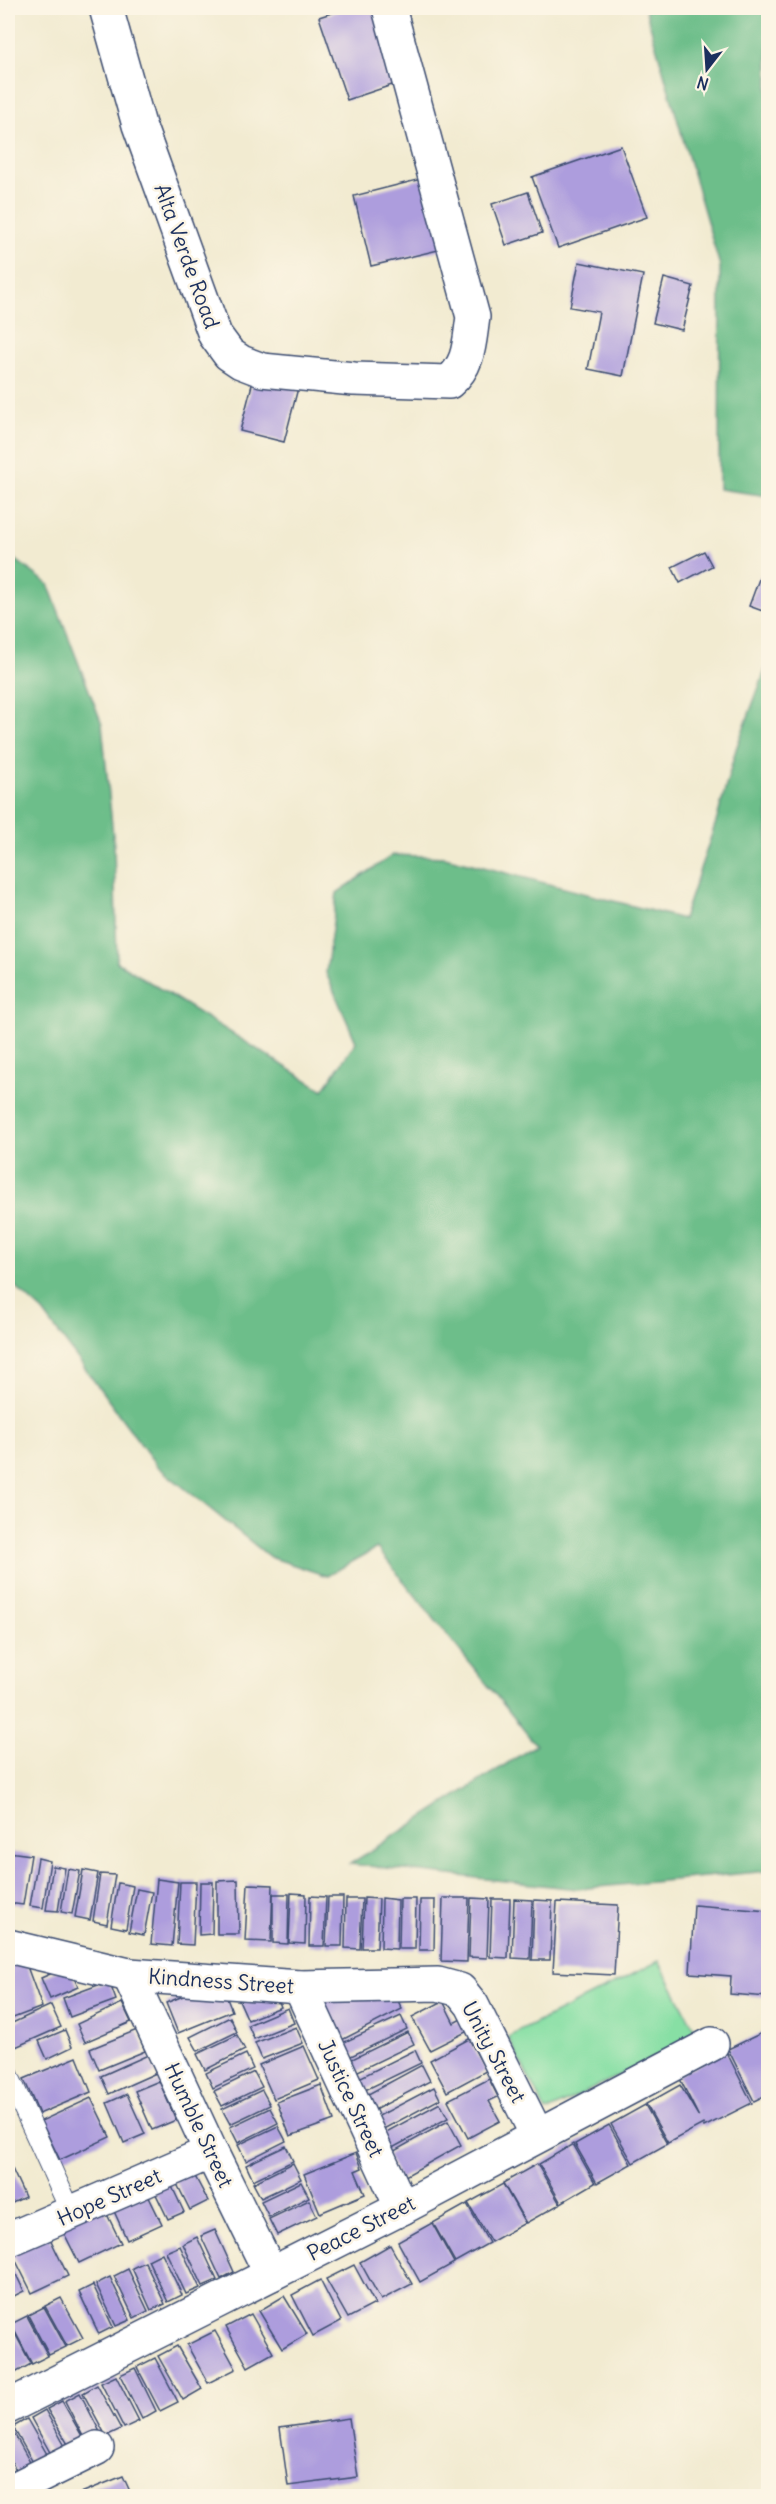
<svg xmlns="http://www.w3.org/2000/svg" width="776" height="2504" font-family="Delius,sans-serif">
<rect width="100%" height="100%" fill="#fcf5e5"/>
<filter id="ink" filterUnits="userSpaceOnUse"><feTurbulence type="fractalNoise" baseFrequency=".0167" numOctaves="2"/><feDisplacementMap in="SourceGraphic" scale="12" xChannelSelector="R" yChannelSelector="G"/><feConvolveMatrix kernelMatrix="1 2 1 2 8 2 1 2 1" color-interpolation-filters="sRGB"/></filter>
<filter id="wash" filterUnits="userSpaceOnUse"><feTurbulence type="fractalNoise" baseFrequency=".008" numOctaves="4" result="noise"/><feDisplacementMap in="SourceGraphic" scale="24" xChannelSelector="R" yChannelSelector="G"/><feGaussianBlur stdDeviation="1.35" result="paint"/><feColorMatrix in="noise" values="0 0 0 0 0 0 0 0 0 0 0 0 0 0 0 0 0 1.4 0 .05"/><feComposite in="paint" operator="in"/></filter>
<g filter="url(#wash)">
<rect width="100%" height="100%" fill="#f2ebd1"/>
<path fill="#87dfa4" stroke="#518781" stroke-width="1.5" d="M659 1961 698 2036 546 2112 508 2037Z"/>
<g fill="#6dbe8a" stroke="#447674" stroke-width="1.5">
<path d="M645 8H768V496L719 489 720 266Z"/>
<path d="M8 554 48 584 102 724 114 846 117 962 323 1090 356 1042 326 973 337 893 393 855 445 857 683 919 717 819 736 749 768 663V1871L577 1889 350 1864 536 1745 377 1548 327 1576 270 1557 157 1466 43 1312 8 1280Z"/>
</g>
<g id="blocks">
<g fill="#ad9ddd">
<path d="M347 8H382L407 80 347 100 319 17Z"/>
<path d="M621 146 647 217 558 248 532 177Z"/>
<path d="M433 176 451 247 371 266 354 196Z"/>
<path d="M528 192 542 233 506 245 492 204Z"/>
<path d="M579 262 643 275 623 376 588 369 599 312 570 307Z"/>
<path d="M664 278 693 286 682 330 653 323Z"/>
<path d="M254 377 298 388 284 442 240 431Z"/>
<path d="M704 551 712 566 680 583 672 567Z"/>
<path d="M762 571 768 573V613L749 606Z"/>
<path d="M8 1852 31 1855 23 1905 8 1903Z"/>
<path d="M38 1858 50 1861 43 1908 30 1906Z"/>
<path d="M53 1866 65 1868 58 1911 46 1910Z"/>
<path d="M68 1869 80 1871 72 1914 61 1912Z"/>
<path d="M83 1870 98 1873 90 1920 75 1917Z"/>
<path d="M100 1874 115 1875 107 1924 93 1921Z"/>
<path d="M157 1879 178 1882 172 1946 151 1944Z"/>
<path d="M238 1880 239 1934H217V1881Z"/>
<path d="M180 1882H196L193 1945 177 1944Z"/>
<path d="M200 1882H213L212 1934 199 1935Z"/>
<path d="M118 1883 133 1886 126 1929 111 1926Z"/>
<path d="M248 1884 273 1885 271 1942 245 1941Z"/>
<path d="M137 1889 152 1892 144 1935 129 1932Z"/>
<path d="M291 1893 306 1894 305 1944 289 1943Z"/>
<path d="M273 1894H289L288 1944 273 1943Z"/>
<path d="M310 1896 326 1897 324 1946H309Z"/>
<path d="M328 1897H343L342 1946H326Z"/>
<path d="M364 1898 379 1899 377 1948H362Z"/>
<path d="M382 1898 398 1900 397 1949 381 1948Z"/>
<path d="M443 1898H469L467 1962 441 1961Z"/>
<path d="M471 1898 489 1899 487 1958 469 1957Z"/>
<path d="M346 1899H362L360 1949 345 1948Z"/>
<path d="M400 1899H416L415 1949H399Z"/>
<path d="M492 1899H510L508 1958 490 1957Z"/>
<path d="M514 1899 532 1900 530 1959 512 1958Z"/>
<path d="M420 1900H435L434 1950H419Z"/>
<path d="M534 1900 552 1901 550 1960H532Z"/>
<path d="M557 1902 618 1905 614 1975 553 1972Z"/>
<path d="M694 1905 768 1911V1997L730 1994 731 1976 690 1973Z"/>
<path d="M25 1961 42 2007 8 2020V1967Z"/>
<path d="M69 1966 78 1987 50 1999 41 1978Z"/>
<path d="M109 1981 116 2000 70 2017 63 1998Z"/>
<path d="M220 1981 232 2011 178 2033 166 2003Z"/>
<path d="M392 1989 402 2009 338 2042 324 2009 326 1997Z"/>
<path d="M235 1991 276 1994 281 2007 248 2020Z"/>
<path d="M443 2001 454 2023 461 2019 468 2031 430 2050 412 2017Z"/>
<path d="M122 2003 131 2022 85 2042 77 2024Z"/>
<path d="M51 2005 61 2027 11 2049 8 2041V2025Z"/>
<path d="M288 2008 294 2023 254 2039 248 2025Z"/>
<path d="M401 2016 407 2029 345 2059 338 2045Z"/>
<path d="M230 2017 237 2032 198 2051 190 2037Z"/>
<path d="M296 2027 303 2043 262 2059 255 2043Z"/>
<path d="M65 2030 72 2047 47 2059 39 2041Z"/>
<path d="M137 2030 145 2051 99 2070 90 2049Z"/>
<path d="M768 2030V2094L754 2101 728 2049Z"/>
<path d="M408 2032 414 2044 352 2074 346 2062Z"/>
<path d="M237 2035 245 2050 205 2070 197 2054Z"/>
<path d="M469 2039 486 2071 447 2092 430 2060Z"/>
<path d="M304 2046 319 2080 274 2099 259 2065Z"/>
<path d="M415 2050 421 2063 359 2093 353 2081Z"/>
<path d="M726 2051 752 2103 704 2127 703 2124 668 2143 646 2104 680 2085 699 2117 678 2075Z"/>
<path d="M246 2054 253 2069 213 2088 206 2073Z"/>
<path d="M148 2055 156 2073 109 2094 101 2076Z"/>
<path d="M77 2057 91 2092 39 2114 24 2079Z"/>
<path d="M422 2065 430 2081 367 2114 359 2099Z"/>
<path d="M254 2072 262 2087 222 2106 214 2091Z"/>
<path d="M489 2079 498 2097 489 2101 500 2121 468 2138 448 2100Z"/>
<path d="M159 2081 176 2120 152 2130 135 2091Z"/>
<path d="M321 2085 334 2120 290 2136 277 2102Z"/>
<path d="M434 2087 440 2099 376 2133 369 2121Z"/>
<path d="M262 2090 270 2105 230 2124 222 2109Z"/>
<path d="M127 2094 145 2134 124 2143 107 2103Z"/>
<path d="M91 2098 110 2137 60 2160 41 2121Z"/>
<path d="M440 2103 448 2118 385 2152 377 2137Z"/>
<path d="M645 2105 667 2144 633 2163 611 2124Z"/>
<path d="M270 2108 278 2123 238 2143 230 2127Z"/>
<path d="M448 2121 461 2145 400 2179 387 2155Z"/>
<path d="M609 2125 631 2164 597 2183 575 2144Z"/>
<path d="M278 2126 286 2141 246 2161 238 2145Z"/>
<path d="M573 2144 595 2183 561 2203 539 2164Z"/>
<path d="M286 2146 293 2161 253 2180 246 2165Z"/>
<path d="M356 2153 362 2168 355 2171 365 2194 320 2213 304 2174Z"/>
<path d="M8 2160 25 2197 8 2205Z"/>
<path d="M293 2163 301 2179 261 2198 253 2183Z"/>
<path d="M537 2164 560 2204 526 2223 503 2183Z"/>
<path d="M190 2167 208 2201 190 2210 173 2176Z"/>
<path d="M168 2178 184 2212 168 2219 152 2186Z"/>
<path d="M301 2182 309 2197 269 2217 261 2201Z"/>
<path d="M503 2184 525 2223 491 2242 468 2203Z"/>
<path d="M143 2185 162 2224 127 2240 109 2200Z"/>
<path d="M309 2200 317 2216 277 2235 269 2219Z"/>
<path d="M102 2204 121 2243 79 2263 60 2225Z"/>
<path d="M467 2204 489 2243 455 2262 433 2223Z"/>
<path d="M432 2223 454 2263 420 2282 398 2242Z"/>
<path d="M45 2228 68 2276 32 2293 8 2245Z"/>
<path d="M215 2230 234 2272 221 2279 201 2236Z"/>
<path d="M197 2237 217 2280 203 2286 183 2244Z"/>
<path d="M390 2245 412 2284 381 2300 360 2262Z"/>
<path d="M180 2246 200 2288 186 2294 166 2252Z"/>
<path d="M162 2253 182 2295 168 2302 148 2260Z"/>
<path d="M8 2258 24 2291 8 2299Z"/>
<path d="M145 2262 165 2304 151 2310 132 2268Z"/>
<path d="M354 2265 375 2304 348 2318 326 2279Z"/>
<path d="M128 2269 148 2311 134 2318 114 2276Z"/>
<path d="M110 2277 130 2320 116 2326 96 2284Z"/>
<path d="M320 2280 341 2321 313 2336 292 2295Z"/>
<path d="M93 2285 113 2327 99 2334 79 2292Z"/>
<path d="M284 2296 307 2334 282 2349 259 2311Z"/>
<path d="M61 2298 83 2338 67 2346 45 2306Z"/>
<path d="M44 2307 66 2347 49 2355 28 2315Z"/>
<path d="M251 2314 273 2353 248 2367 226 2327Z"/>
<path d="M27 2316 48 2356 32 2364 11 2324Z"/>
<path d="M10 2324 31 2364 15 2373 8 2359V2326Z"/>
<path d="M215 2331 236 2369 208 2383 187 2345Z"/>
<path d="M177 2346 202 2389 183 2400 158 2356Z"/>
<path d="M155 2358 178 2402 160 2411 137 2367Z"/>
<path d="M135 2368 156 2411 142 2419 120 2375Z"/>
<path d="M116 2376 139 2421 124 2428 101 2383Z"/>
<path d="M97 2385 121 2429 106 2436 83 2393Z"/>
<path d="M80 2393 103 2438 88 2446 65 2401Z"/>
<path d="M62 2401 83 2438 69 2446 47 2409Z"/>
<path d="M45 2410 66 2448 52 2456 31 2418Z"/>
<path d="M349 2418 358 2477 288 2486 280 2428Z"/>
<path d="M27 2419 48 2456 34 2464 13 2427Z"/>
<path d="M11 2428 32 2466 18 2474 8 2455V2430Z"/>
<path d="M123 2476 132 2496H82L81 2493Z"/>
</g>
</g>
</g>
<g filter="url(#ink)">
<use href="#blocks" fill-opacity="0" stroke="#3b4b6f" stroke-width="1.5"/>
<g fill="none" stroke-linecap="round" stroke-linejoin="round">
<g stroke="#3b4b6f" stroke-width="22">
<path id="lane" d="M8 2074 72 2214"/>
</g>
<g stroke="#3b4b6f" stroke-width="36">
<g id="street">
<path d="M106 8 139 125 215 335 229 354 241 362 262 370 354 379 449 382C470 364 469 343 473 317L389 8"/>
<path d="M8 1946 129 1975 300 1987 438 1984 460 1990 472 2005 537 2135"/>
<path d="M129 1975 211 2152 271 2274"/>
<path d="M300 1987 402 2208"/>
<path d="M8 2240 211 2152"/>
<path d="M8 2407 402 2208 712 2044"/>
<path d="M8 2492 97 2448"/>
</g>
</g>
<use href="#lane" stroke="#fff" stroke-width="20"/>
<use href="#street" stroke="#fff" stroke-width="33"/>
</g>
</g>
<g text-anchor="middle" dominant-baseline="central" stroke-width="5" stroke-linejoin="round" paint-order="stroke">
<g font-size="21" fill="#1b2f5e" stroke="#fcf5e5">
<text transform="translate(187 256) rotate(70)">Alta Verde Road</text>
<text transform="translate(221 1981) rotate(4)">Kindness Street</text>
<text transform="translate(494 2052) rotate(62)">Unity Street</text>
<text transform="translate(351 2098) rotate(65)">Justice Street</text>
<text transform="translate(199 2125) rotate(65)">Humble Street</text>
<text transform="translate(109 2197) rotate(-24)">Hope Street</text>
<text transform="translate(361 2228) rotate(-27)">Peace Street</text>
</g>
</g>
<rect width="776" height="2504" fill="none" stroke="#fcf5e5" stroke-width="30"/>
<g transform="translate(707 69) rotate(197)" stroke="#fcf5e5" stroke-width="4.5" paint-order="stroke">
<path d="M0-4.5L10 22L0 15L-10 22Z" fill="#1b2f5e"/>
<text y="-9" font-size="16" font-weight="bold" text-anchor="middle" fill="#1b2f5e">N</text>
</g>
</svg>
